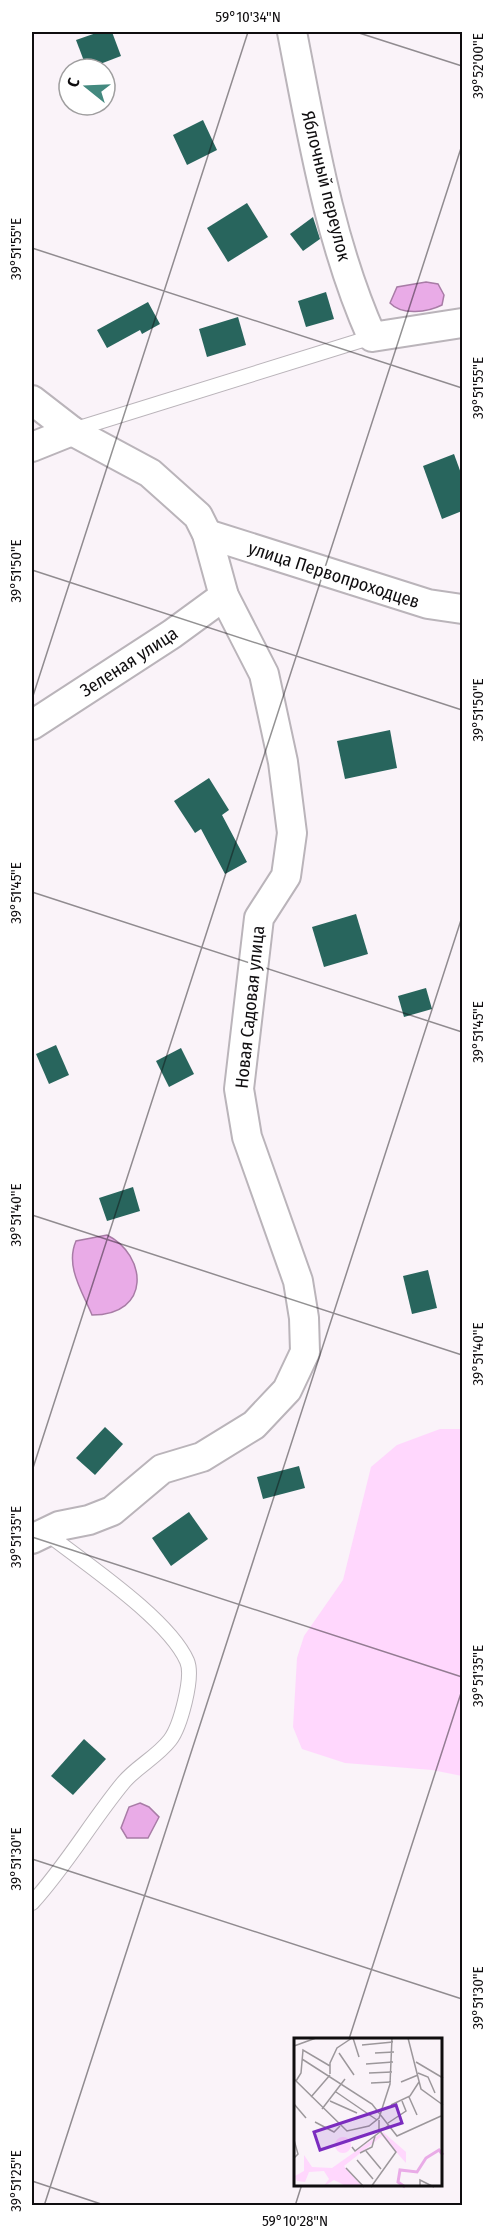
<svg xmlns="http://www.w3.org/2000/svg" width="494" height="2237" font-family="'Fira Sans Condensed',sans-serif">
<rect width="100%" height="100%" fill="#faf3f9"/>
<path fill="#ffd7fd" d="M440 1429H462V1776L432 1770 345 1763 302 1749 293 1727 297 1658 304 1636 343 1580 371 1467 397 1445Z"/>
<g fill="#e9abe7" stroke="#a87ca6" stroke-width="1.5">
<path d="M426 282 438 284 444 295 442 305C428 312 402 316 390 303L397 287Z"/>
<path d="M107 1235C147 1255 152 1315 92 1315 82 1291 65 1266 76 1241Z"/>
<path d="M140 1803 149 1807 159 1817 148 1838H127L121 1828 129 1807Z"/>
</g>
<g fill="#28655d">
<path d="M99 32H112L121 56 87 69 76 40Z"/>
<path d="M203 120 217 150 187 165 173 135Z"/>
<path d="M247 203 268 237 228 262 207 228Z"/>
<path d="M313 217 320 239 303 251 290 234Z"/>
<path d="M326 292 334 319 306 327 298 301Z"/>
<path d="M148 302 160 324 142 334 140 330 107 348 97 330Z"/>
<path d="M238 317 246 345 207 357 199 329Z"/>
<path d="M454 454 462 476V511L442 519 423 466Z"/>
<path d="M390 730 397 768 345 779 337 741Z"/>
<path d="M209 778 229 810 222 815 247 862 225 874 201 829 195 833 174 801Z"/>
<path d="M356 914 368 954 324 967 312 927Z"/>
<path d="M426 988 432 1009 404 1017 398 996Z"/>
<path d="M56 1045 69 1075 49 1084 36 1054Z"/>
<path d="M181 1048 194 1074 169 1087 156 1061Z"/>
<path d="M133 1187 140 1211 107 1221 99 1198Z"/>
<path d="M428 1270 437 1308 412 1314 403 1276Z"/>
<path d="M105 1427 123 1444 95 1475 76 1458Z"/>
<path d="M299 1466 305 1488 263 1499 257 1477Z"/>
<path d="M189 1512 208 1539 171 1566 152 1538Z"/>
<path d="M84 1739 106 1759 73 1795 51 1776Z"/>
</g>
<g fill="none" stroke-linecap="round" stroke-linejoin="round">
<g stroke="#bab4ba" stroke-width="16">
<g id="lane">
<path d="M73 430 372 337"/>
<path d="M32 1903C66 1866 91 1822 123 1783 136 1767 157 1757 170 1740 180 1727 194 1677 187 1661 168 1618 83 1562 45 1532"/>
</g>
</g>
<g stroke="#bab4ba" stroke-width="32">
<g id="street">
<path d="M292 32C312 134 329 241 372 337L462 323"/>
<path d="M32 400 72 431 150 473 198 516 207 534 224 596 264 674 283 762 292 833 286 876 259 918 239 1089 247 1137 298 1281 304 1318 305 1352 287 1390 254 1425 202 1457 162 1469 112 1511 89 1520 59 1526 32 1539"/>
<path d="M32 447 72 431"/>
<path d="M207 534 428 604 462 609"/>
<path d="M32 725 172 634 224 596"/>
</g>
</g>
<use href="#lane" stroke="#fff" stroke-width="14"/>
<use href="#street" stroke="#fff" stroke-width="28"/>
</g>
<path fill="none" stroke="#0f0d0f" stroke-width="1.5" stroke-opacity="0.45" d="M356 32 462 66M32 248 462 388M32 570 462 710M32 699 248 32M32 892 462 1032M32 1215 462 1355M32 1471 462 145M32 1537 462 1677M32 1859 462 1999M349 2039 462 1690M32 2181 107 2206M44 2206 462 917M295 2206 302 2184"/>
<g text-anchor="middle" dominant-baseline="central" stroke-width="6" stroke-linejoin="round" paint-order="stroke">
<g font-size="18" fill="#0f0d0f" stroke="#fff">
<text transform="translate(326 186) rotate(76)">Яблочный переулок</text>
<text transform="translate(334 575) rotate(18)">улица Первопроходцев</text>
<text transform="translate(129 662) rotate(-33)">Зеленая улица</text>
<text transform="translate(250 1007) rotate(-84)">Новая Садовая улица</text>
</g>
</g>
<g transform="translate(294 2038)">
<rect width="148" height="148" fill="#faf3f9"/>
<path d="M89 94 112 114V125L88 98 50 128 68 148H52L40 142 30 148 35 141 30 133 15 134 11 144 3 143 1 138 10 133V117L18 129 38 130ZM41 107a8 8 0 1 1 16 0a8 8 0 1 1-16 0Z" fill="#ffd7fd"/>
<path fill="none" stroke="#e9abe7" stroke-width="3" d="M111 149 104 144 106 132 123 134 132 120 145 112 149 117"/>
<path fill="none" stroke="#9c979b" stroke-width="1.5" d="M59 0 65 19M114 0 127 51 149 67M68 7 99 4M0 8 22 0M45 15 60 37M81 15 100 14M8 21 78 66 103 98 147 78M122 24 149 40M72 26 99 24M75 35 98 34M124 35 134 39 141 55M36 36V25L43 10 58 0M0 41 53 93 75 88 85 80 96 46 98 0M2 43 7 35 9 12 36 28M107 44 124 37M77 45 97 44M42 54 83 82M17 59 36 37M115 59 123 77M36 63 63 75M0 66 12 80M97 67 116 58 125 44M28 71 51 41M21 84 40 94 46 88M94 85 112 73 108 63M0 102 4 116 0 120M58 109 61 113 95 87M72 113 87 131M66 115 78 109 81 98M63 122 79 141M52 130 70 149M77 149 102 114 85 92V82M126 149V142L140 149"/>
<path fill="#7b2cbf" fill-opacity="0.15" stroke="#7b2cbf" stroke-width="3" d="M102 67 108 85 26 112 20 94Z"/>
<rect width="148" height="148" fill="none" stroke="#0f0d0f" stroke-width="3"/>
</g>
<rect width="494" height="2237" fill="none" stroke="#ffffff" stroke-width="66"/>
<g transform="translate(87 87) rotate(288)"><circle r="28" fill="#ffffff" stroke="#9f9e9f" stroke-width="1.5"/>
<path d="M0-4.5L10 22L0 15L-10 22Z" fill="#43897f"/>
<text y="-9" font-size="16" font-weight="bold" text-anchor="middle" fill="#0f0d0f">С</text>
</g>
<rect x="33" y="33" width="428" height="2171" fill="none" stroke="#0f0d0f" stroke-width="2"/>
<g font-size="15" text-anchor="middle" fill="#0f0d0f">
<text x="248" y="22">59°10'34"N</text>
<text transform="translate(478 66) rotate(-90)" y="5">39°52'00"E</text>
<text transform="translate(16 249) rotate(-90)" y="5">39°51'55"E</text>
<text transform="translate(478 388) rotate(-90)" y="5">39°51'55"E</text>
<text transform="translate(16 571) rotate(-90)" y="5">39°51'50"E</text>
<text transform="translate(478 710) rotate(-90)" y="5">39°51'50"E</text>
<text transform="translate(16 893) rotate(-90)" y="5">39°51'45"E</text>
<text transform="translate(478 1032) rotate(-90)" y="5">39°51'45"E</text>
<text transform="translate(16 1215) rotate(-90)" y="5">39°51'40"E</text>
<text transform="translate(478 1354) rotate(-90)" y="5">39°51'40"E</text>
<text transform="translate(16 1537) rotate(-90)" y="5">39°51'35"E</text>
<text transform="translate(478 1676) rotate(-90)" y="5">39°51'35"E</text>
<text transform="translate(16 1859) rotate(-90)" y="5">39°51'30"E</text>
<text transform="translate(478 1998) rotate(-90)" y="5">39°51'30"E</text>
<text transform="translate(16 2181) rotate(-90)" y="5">39°51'25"E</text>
<text x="295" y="2226">59°10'28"N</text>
</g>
</svg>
